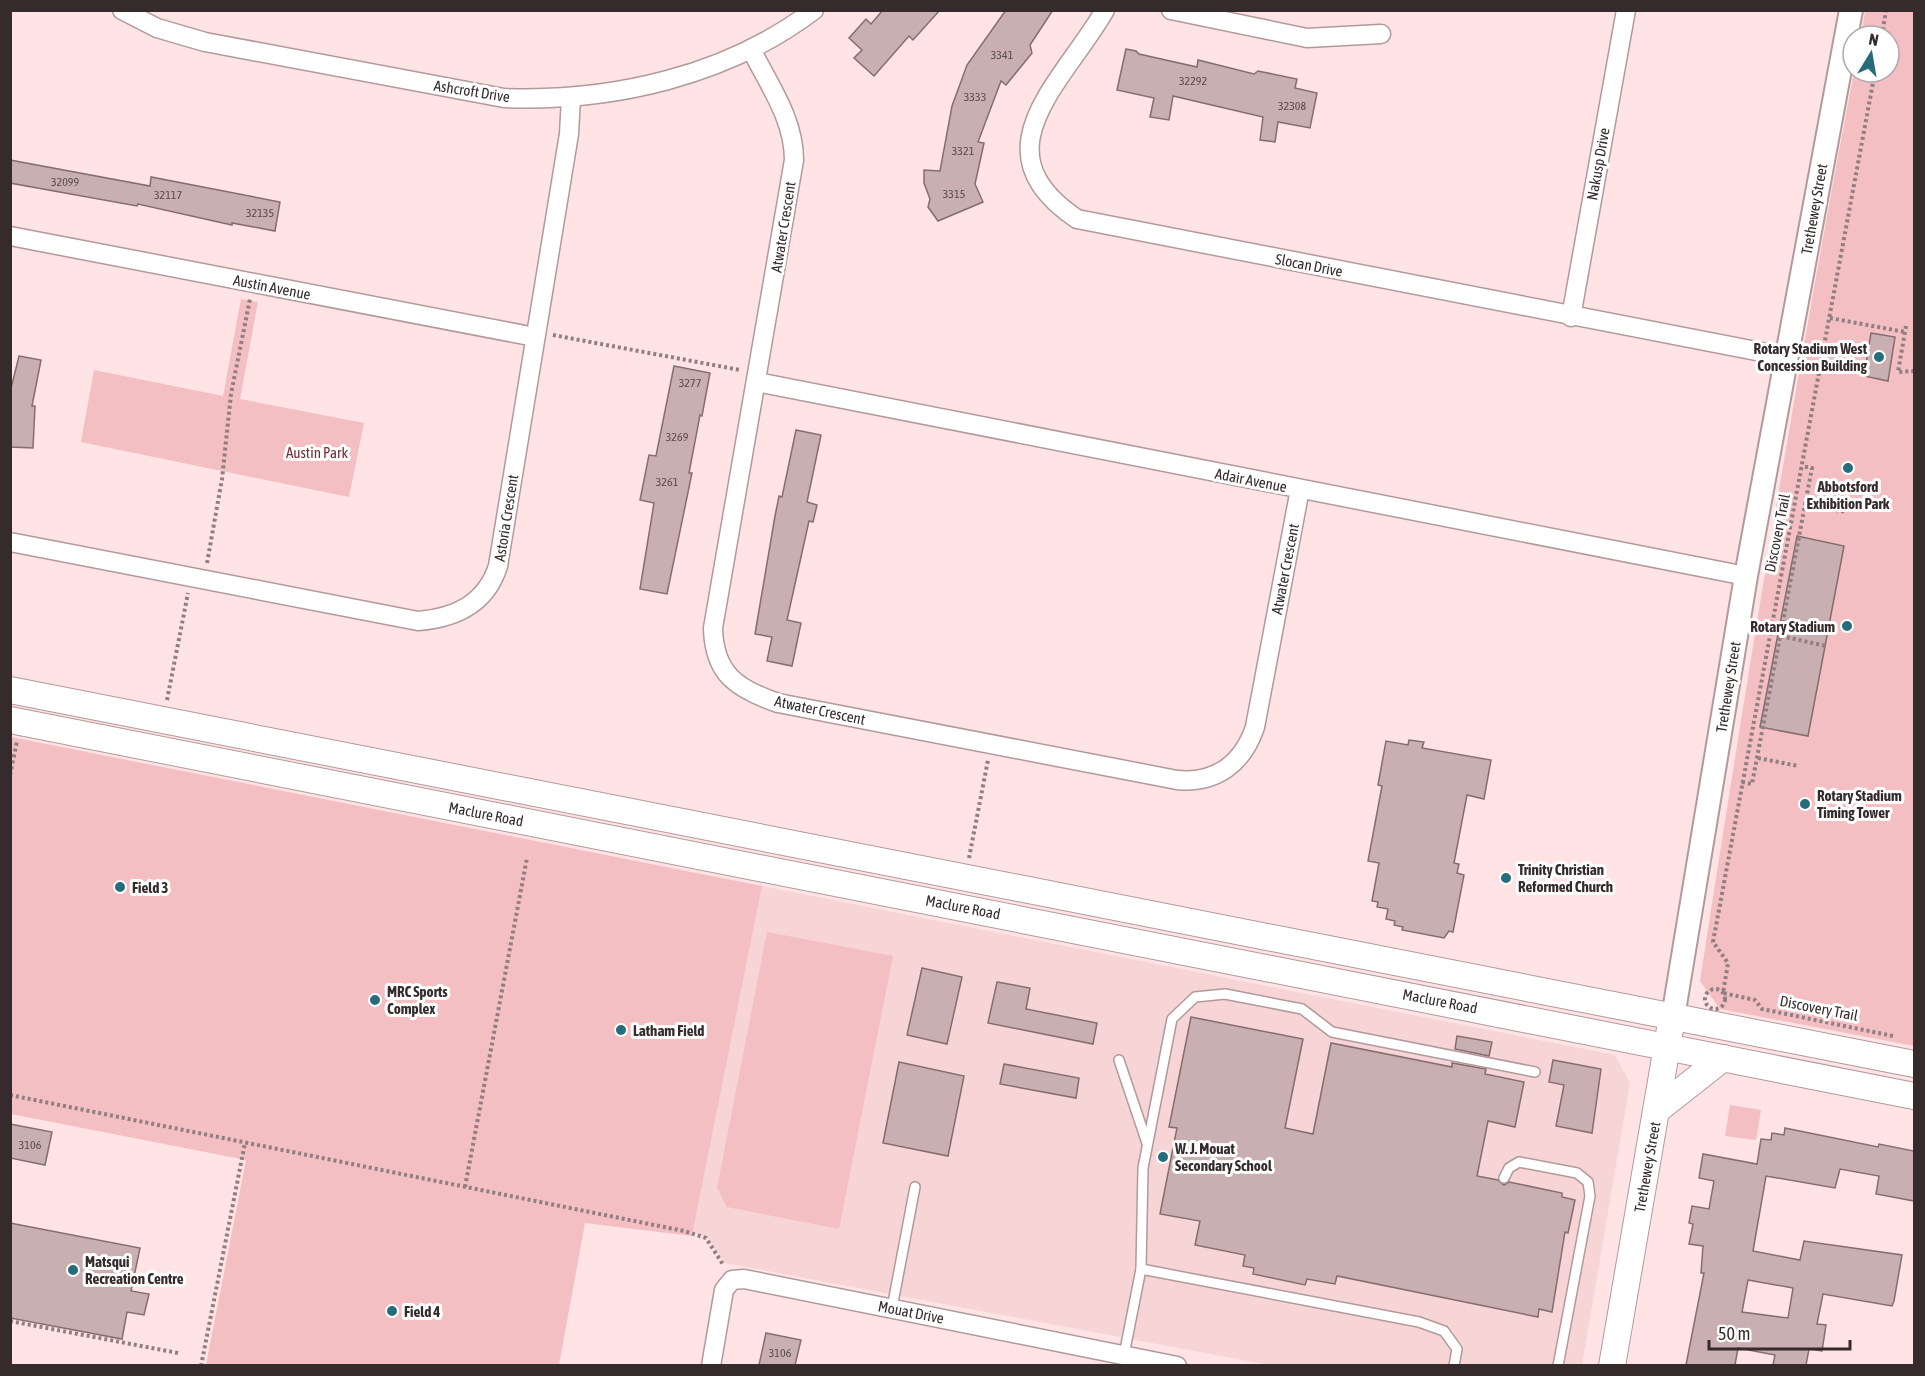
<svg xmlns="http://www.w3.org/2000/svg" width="1925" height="1376" font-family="'Asap Condensed',sans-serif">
<rect width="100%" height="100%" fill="#ffe3e5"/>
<path fill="#f7d4d6" d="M762 886 1615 1055 1630 1083 1582 1365H1269L725 1263 708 1238 693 1232Z"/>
<g fill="#f4bfc2">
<path d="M1865 11H1914V1046L1720 1009 1700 981C1747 677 1796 374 1854 72H1889V36H1861Z"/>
<path d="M241 299 258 302 240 399 364 423 349 497 81 442 94 370 223 396Z"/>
<path d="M11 737 762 886 692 1236 585 1223 559 1365H206L246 1160 11 1114Z"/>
<path d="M767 932 893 956 839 1229 727 1207 717 1188Z"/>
<path d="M1730 1105 1761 1110 1756 1140 1725 1136Z"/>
</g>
<g fill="#c9afb1" stroke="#856d6e" stroke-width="1.5" fill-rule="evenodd">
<path d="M883 10H940L913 40 909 36 874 76 854 58 862 50 849 38 866 19 871 24Z"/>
<path d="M1006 10H1053L1030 45 1032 53 1028 58 1006 85 1001 81 978 142 984 143 975 184 983 202 938 221 928 207 930 199 924 183V170L940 171 952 106 967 65Z"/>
<path d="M1126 49 1136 51 1139 54 1197 67 1198 60 1254 74 1258 71 1297 79 1295 88 1317 93 1310 128 1278 122 1275 142 1260 140 1263 117 1173 96 1169 120 1150 117 1154 98 1117 90Z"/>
<path d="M10 160 150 186 151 177 280 202 275 231 232 223V225L138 204 137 206 10 183Z"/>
<path d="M1871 333 1895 337 1888 381 1864 376Z"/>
<path d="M19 356 41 360 32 406H35L33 448 10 447V392Z"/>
<path d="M674 366 710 373 702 416 700 415 689 473H692L667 594 640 589 654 503 640 500 649 455 656 456Z"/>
<path d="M796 430 821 435 807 502 817 505 813 522 809 521 787 620 801 623 792 666 767 661 772 637 755 634 775 516 779 496 782 497Z"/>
<path d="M1797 536 1844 546 1808 736 1760 727Z"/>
<path d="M1409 740 1424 742 1422 748 1491 760 1484 799 1467 795 1454 863 1459 864 1457 873 1464 875 1453 932 1449 931 1444 938 1402 930 1403 927 1394 925 1395 921 1386 919 1388 909 1377 907 1378 902 1372 901 1379 863 1368 861 1382 786 1378 785 1386 741 1408 745Z"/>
<path d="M922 968 962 977 947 1044 907 1035Z"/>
<path d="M997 982 1030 988 1026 1009 1097 1023 1093 1044 988 1023Z"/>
<path d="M1191 1017 1303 1039 1285 1128 1313 1134 1331 1043 1452 1067V1063L1486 1069 1485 1074 1524 1082 1515 1127 1488 1121 1477 1176 1498 1180 1504 1185 1509 1182 1562 1193V1197L1575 1200 1568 1233 1565 1232 1552 1312 1539 1309 1538 1317 1337 1276 1335 1284 1307 1279 1305 1285 1253 1274 1254 1268 1243 1266 1245 1255 1195 1245 1200 1221 1160 1214 1177 1128 1169 1127Z"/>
<path d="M1457 1036 1492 1042 1489 1056 1455 1049Z"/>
<path d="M1553 1060 1601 1069 1592 1133 1556 1126 1564 1085 1549 1082Z"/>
<path d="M899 1062 964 1076 948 1156 883 1143Z"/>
<path d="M1004 1064 1079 1078 1076 1098 1000 1084Z"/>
<path d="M10 1124 52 1132 45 1165 10 1158Z"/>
<path d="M1785 1128 1878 1147 1879 1144 1914 1151V1201L1876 1194 1879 1176 1840 1169 1835 1188 1766 1176 1753 1251 1800 1260 1804 1241 1902 1255 1894 1301 1892 1306 1823 1294 1817 1324 1826 1325 1822 1351 1809 1349 1806 1365H1773L1775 1355 1738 1348 1735 1365H1686L1704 1273H1701L1703 1246 1689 1244 1693 1224 1689 1223 1692 1206 1709 1209 1714 1181 1699 1178 1703 1154 1757 1164 1761 1139 1771 1140 1772 1133 1784 1135ZM1748 1280 1793 1288 1788 1318 1742 1312Z"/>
<path d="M10 1223 140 1248 131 1291 149 1294 144 1315 127 1312 122 1339 10 1318Z"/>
<path d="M766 1333 801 1340 795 1365H759Z"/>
</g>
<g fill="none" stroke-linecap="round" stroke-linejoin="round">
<g stroke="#b2999a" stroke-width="12">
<g id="service">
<path d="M1119 1060 1147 1143"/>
<path d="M1504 1178 1509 1168 1519 1162 1577 1173 1588 1182 1590 1196 1558 1366"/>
<path d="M1141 1269 1419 1322 1444 1331 1457 1349 1454 1366"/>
<path d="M892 1308 915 1187"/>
<path d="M1124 1355 1141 1269 1143 1168 1172 1019 1195 997 1225 994 1302 1009 1332 1032 1535 1072"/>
</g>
</g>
<g stroke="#b2999a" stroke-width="21">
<g id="minor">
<path d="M122 10 157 28 205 42 504 98C612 102 727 76 814 10"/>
<path d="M1105 10C1063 83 975 151 1077 219L1787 357"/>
<path d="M1171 10 1307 38 1381 34"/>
<path d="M751 49C769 85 794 119 794 160L713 628C714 674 737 689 778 703L1177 780C1216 784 1243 763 1255 727L1300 489"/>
<path d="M10 236 535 337"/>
<path d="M1571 317 1626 10"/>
<path d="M757 382 1746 576"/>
<path d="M10 542 418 621C455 618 486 604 498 566L569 134 571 98"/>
<path d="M711 1366 724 1290 732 1280 744 1279 1177 1366"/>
</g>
</g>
<g stroke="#b2999a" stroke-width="26">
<path id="tertiary" d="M1673 1017 1746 576 1851 10"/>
</g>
<g stroke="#b2999a" stroke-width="28">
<g id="secondary">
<path d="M10 690 1914 1064"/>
<path d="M10 720 1914 1096"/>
<path d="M1657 1110 1723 1058"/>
<path d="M1612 1366 1670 1029"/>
</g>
</g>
<g stroke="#917e80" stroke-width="4" stroke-dasharray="3 3" stroke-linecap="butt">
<path d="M1882 36 1886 10"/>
<path d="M1875 72 1713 942 1728 963 1723 993 1755 1000 1762 1009 1893 1036"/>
<path d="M1830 318 1905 332"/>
<path d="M1906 326 1898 372 1914 371"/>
<path d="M553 335 740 370"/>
<path d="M1806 504 1846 512"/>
<path d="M207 563 222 479 231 394 250 299"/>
<path d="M1781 636 1826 646"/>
<path d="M167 700 188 593"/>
<path d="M1758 758 1798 766"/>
<path d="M10 775 17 741"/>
<path d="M1742 782 1752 784 1812 468 1802 466"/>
<path d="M969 858 988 760"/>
<circle cx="1715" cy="999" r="10"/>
<path d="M10 1095 684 1231 706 1238 724 1266"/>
<path d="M465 1187 527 858"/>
<path d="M10 1321 178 1353"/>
<path d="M201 1366 245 1143"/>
</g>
<use href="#service" stroke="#fff" stroke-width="9"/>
<use href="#minor" stroke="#fff" stroke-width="18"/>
<use href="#tertiary" stroke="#fff" stroke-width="22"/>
<use href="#secondary" stroke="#fff" stroke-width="26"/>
</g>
<g fill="#266c7a" stroke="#fff" stroke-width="2">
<circle cx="1879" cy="357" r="6"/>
<circle cx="1848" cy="468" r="6"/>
<circle cx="1847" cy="626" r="6"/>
<circle cx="1805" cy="804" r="6"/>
<circle cx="1506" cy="878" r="6"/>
<circle cx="120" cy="887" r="6"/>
<circle cx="375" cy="1000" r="6"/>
<circle cx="621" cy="1030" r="6"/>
<circle cx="1163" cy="1157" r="6"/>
<circle cx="73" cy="1270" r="6"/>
<circle cx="392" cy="1311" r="6"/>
</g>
<g text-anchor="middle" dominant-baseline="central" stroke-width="6" stroke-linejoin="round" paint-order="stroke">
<g font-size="12" fill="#5a4c4d">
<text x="1002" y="55">3341</text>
<text x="1193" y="81">32292</text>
<text x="975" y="97">3333</text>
<text x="1292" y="106">32308</text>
<text x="963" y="151">3321</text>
<text x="65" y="182">32099</text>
<text x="954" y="194">3315</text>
<text x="168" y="195">32117</text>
<text x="260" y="213">32135</text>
<text x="690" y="383">3277</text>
<text x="677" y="437">3269</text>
<text x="667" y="482">3261</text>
<text x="30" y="1145">3106</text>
<text x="780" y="1353">3106</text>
</g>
<g font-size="15" fill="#352b2c" stroke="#fff">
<text transform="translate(472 91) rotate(9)">Ashcroft Drive</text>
<text transform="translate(1598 164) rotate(-80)">Nakusp Drive</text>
<text transform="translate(1814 209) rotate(-80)">Trethewey Street</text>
<text transform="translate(783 227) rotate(-81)">Atwater Crescent</text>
<text transform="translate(1309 265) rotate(11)">Slocan Drive</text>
<text transform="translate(272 287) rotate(11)">Austin Avenue</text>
<text transform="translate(1251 480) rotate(11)">Adair Avenue</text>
<text transform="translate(506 518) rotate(-81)">Astoria Crescent</text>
<text transform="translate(1777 533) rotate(-79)">Discovery Trail</text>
<text transform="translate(1285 569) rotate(-79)">Atwater Crescent</text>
<text transform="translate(1728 687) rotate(-81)">Trethewey Street</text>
<text transform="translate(820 710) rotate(12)">Atwater Crescent</text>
<text transform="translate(486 814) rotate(11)">Maclure Road</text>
<text transform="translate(963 907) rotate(11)">Maclure Road</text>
<text transform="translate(1440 1001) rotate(11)">Maclure Road</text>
<text transform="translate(1819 1008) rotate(11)">Discovery Trail</text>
<text transform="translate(1647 1167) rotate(-80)">Trethewey Street</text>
<text transform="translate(911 1312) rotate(11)">Mouat Drive</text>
</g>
<g font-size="15" font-weight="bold" fill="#352b2c" stroke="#fff" text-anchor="start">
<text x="1867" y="348" text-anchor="end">Rotary Stadium West<tspan x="1867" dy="17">Concession Building</tspan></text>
<text x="1848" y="486" text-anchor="middle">Abbotsford<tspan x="1848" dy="17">Exhibition Park</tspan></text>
<text x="1835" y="626" text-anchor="end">Rotary Stadium</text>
<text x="1817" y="795">Rotary Stadium<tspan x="1817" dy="17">Timing Tower</tspan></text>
<text x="1518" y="869">Trinity Christian<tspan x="1518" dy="17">Reformed Church</tspan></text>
<text x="132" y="887">Field 3</text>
<text x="387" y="991">MRC Sports<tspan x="387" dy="17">Complex</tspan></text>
<text x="633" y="1030">Latham Field</text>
<text x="1175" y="1148">W. J. Mouat<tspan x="1175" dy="17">Secondary School</tspan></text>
<text x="85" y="1261">Matsqui<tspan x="85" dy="17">Recreation Centre</tspan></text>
<text x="404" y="1311">Field 4</text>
</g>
<g font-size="15" fill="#732d36" stroke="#fff">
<text x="317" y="452">Austin Park</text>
</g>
</g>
<rect width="1925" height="1376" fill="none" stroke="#352b2c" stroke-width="24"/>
<g transform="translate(1871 54) rotate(11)"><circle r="28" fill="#ffffff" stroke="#aeaaab" stroke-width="1.5"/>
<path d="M0-4.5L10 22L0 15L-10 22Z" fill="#266c7a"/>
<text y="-9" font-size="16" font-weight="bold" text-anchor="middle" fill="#352b2c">N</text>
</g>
<path d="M1709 1340v9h141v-9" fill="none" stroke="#352b2c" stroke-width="3"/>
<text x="1718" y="1340" font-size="18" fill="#352b2c" stroke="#ffffff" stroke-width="4.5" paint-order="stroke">50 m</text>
</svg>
